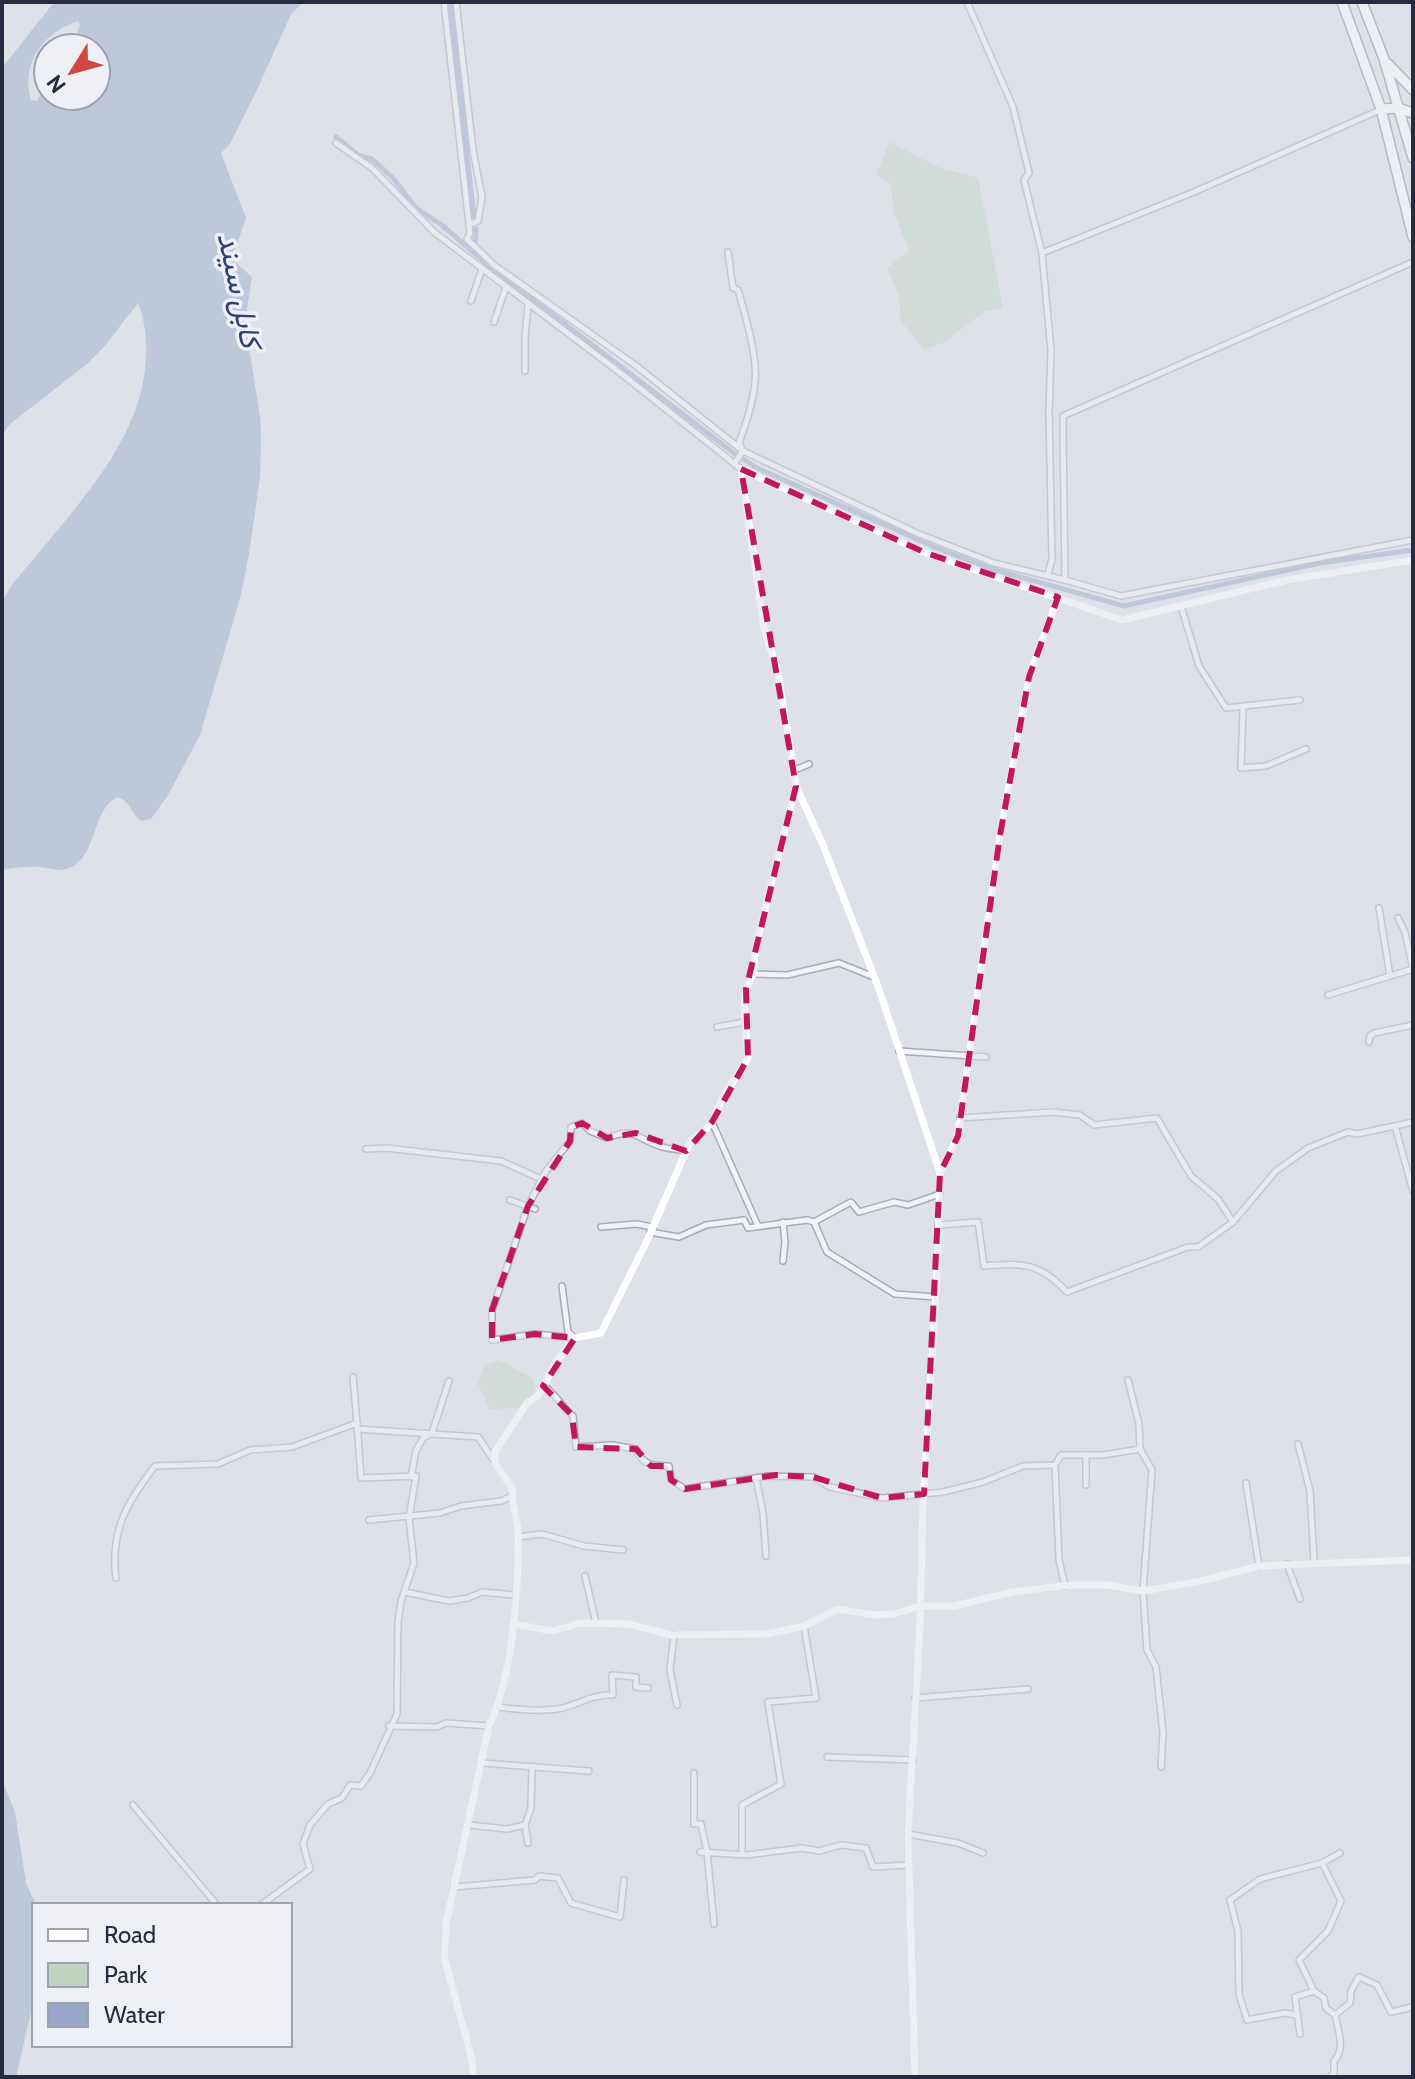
<svg xmlns="http://www.w3.org/2000/svg" width="1415" height="2079" font-family="Cabin,Vazirmatn,sans-serif">
<rect width="100%" height="100%" fill="#dfe1e9"/>
<g fill="#c1d3c0">
<path d="M889 142 938 167 978 178 1003 308 985 311 943 343 924 349 901 321 898 293 887 268 909 251 894 212 890 183 876 175Z"/>
<path d="M499 1360 533 1378 536 1391 521 1408 490 1409 478 1384 484 1365Z"/>
</g>
<g fill="#99a7ca" fill-rule="evenodd">
<path d="M54 2H304L291 14 257 90 230 144 221 153 246 218 232 259 252 277 245 322 260 416 261 438 260 478 249 554 241 595 200 735 167 797 151 819 141 821C130 814 132 801 117 797 91 811 98 855 70 868 60 872 49 868 39 867 27 866 13 868 2 870V603C11 581 27 568 42 549 90 490 149 426 146 345 145 329 144 317 138 303L104 347 87 364 10 424 2 435V68ZM78 21 80 25 73 48H96V96H48V84L37 101 31 100C20 63 44 32 78 21Z"/>
<path d="M2 1780 15 1812 26 1883 36 1905 32 2008 16 2077H2Z"/>
</g>
<g fill="none" stroke-linecap="round" stroke-linejoin="round">
<g stroke="#99a7ca" stroke-width="5">
<path d="M450 2 474 217"/>
<path d="M336 137 358 155 372 159 393 178 416 208 442 225 489 266 735 454 759 469 939 549 992 569 1124 606 1320 563 1413 550"/>
<path d="M475 243 476 229"/>
</g>
<g stroke="#a8aab7" stroke-width="8">
<g id="street">
<path d="M444 2 470 233 467 239 494 265 635 365 743 451 919 534 994 563 1065 580"/>
<path d="M456 2 473 150 482 197 478 221 469 225"/>
<path d="M967 2 1013 107 1029 173 1024 180 1042 253 1051 351 1049 412 1052 559 1048 574"/>
<path d="M336 143 372 168 434 232 623 375 741 469"/>
<path d="M728 252 733 288 738 290C745 314 758 358 755 382 753 403 746 423 739 443L743 451 734 464"/>
<path d="M1042 253 1194 192 1380 110"/>
<path d="M1413 262 1063 416V431L1065 580 1121 596 1413 540"/>
<path d="M471 301 482 269"/>
<path d="M494 322 506 287"/>
<path d="M525 371V337L528 305"/>
<path d="M1181 606 1199 666 1226 708 1300 700"/>
<path d="M1243 708 1241 768 1266 766 1306 749"/>
<path d="M795 770 809 764"/>
<path d="M1379 908 1390 976"/>
<path d="M1398 918 1405 932 1413 969"/>
<path d="M753 974 787 975 839 963 874 977"/>
<path d="M1328 995 1413 969"/>
<path d="M717 1027 745 1022"/>
<path d="M1369 1042 1370 1036 1374 1033 1413 1025"/>
<path d="M899 1051 986 1057"/>
<path d="M960 1118 1053 1112 1080 1115 1094 1125 1157 1118 1191 1176 1218 1199 1233 1222 1276 1171 1308 1148 1348 1132 1357 1134 1413 1122"/>
<path d="M712 1122 758 1226"/>
<path d="M1395 1126 1413 1191"/>
<path d="M366 1149 386 1148 501 1161 541 1179"/>
<path d="M510 1200 535 1209"/>
<path d="M814 1222 827 1252 895 1294 936 1297"/>
<path d="M938 1225 978 1222 984 1266C1023 1263 1039 1262 1067 1292L1188 1247H1198L1233 1222"/>
<path d="M601 1227 636 1224 653 1227"/>
<path d="M650 1232 679 1237 706 1225 744 1220 748 1228 807 1220 814 1222 851 1202 859 1212 894 1202 908 1205 940 1194"/>
<path d="M783 1261 785 1242 783 1222"/>
<path d="M562 1286 568 1332 574 1337"/>
<path d="M575 1338 535 1334 492 1340V1310L528 1206 546 1171 570 1141 571 1127 582 1123 590 1131 607 1138C635 1127 634 1137 659 1146 667 1149 677 1149 686 1151"/>
<path d="M353 1377 357 1423"/>
<path d="M1128 1380 1139 1424 1140 1449 1152 1470 1143 1591 1147 1650 1156 1667 1163 1733 1161 1767"/>
<path d="M544 1386C556 1394 562 1407 573 1416L576 1447 612 1445 636 1449C642 1465 653 1466 669 1466L671 1480 685 1489 768 1476 813 1477 830 1487 882 1498 943 1492 983 1482 1023 1466 1055 1465 1061 1455H1103L1140 1449"/>
<path d="M357 1429 478 1437 495 1462"/>
<path d="M1298 1444 1310 1491 1314 1563"/>
<path d="M1086 1455V1485"/>
<path d="M1055 1465 1059 1560 1065 1586"/>
<path d="M411 1477 416 1451 423 1438 432 1433 449 1381"/>
<path d="M756 1478 763 1513 766 1556"/>
<path d="M1246 1483 1259 1566"/>
<path d="M369 1520 440 1513 461 1506 501 1501 512 1496"/>
<path d="M518 1537 542 1534 584 1546 623 1550"/>
<path d="M1287 1564 1300 1599"/>
<path d="M585 1576 596 1623"/>
<path d="M116 1578C110 1531 127 1502 155 1466L218 1464 250 1450 292 1447 357 1423 361 1478 416 1476 409 1518 414 1563 401 1601 398 1623 397 1714 370 1773 361 1786 350 1785 342 1798 328 1804 310 1825 303 1844 310 1869 261 1905"/>
<path d="M405 1592 449 1601 468 1598 482 1592 514 1595"/>
<path d="M674 1635 670 1670 677 1705"/>
<path d="M915 1698 1028 1689"/>
<path d="M498 1707C519 1710 543 1712 563 1708 581 1703 594 1694 613 1695L612 1675 636 1677V1687L648 1688"/>
<path d="M389 1726 437 1727 446 1723 489 1726"/>
<path d="M827 1757 913 1760"/>
<path d="M482 1763 589 1771"/>
<path d="M694 1773V1824H701L707 1852 714 1924"/>
<path d="M133 1805 217 1905"/>
<path d="M469 1825 507 1829 525 1825"/>
<path d="M908 1834 958 1843 983 1853"/>
<path d="M528 1843 525 1825 531 1808 532 1766"/>
<path d="M700 1852 747 1855 802 1848 819 1851 841 1845 866 1848 873 1867 908 1865"/>
<path d="M742 1853V1805L781 1784 768 1702 816 1698 804 1626"/>
<path d="M1322 1863 1341 1901 1328 1931 1299 1960 1314 1991 1324 1998 1326 2008 1335 2015"/>
<path d="M454 1887 535 1880 539 1876 558 1878 571 1903 620 1917 624 1880"/>
<path d="M1297 2015 1285 2013 1247 2020 1239 1994 1238 1931 1230 1900 1260 1879 1322 1863 1340 1853"/>
<path d="M1300 2034 1295 1997 1314 1991"/>
<path d="M1330 2077 1334 2074V2061C1346 2050 1338 2030 1335 2015L1350 2003 1351 1991 1359 1977 1377 1985 1391 2012 1413 2007"/>
</g>
</g>
<g stroke="#868ba0" stroke-width="12">
<g id="highway">
<path d="M1342 2 1381 109 1413 237"/>
<path d="M1362 2 1384 59 1413 158"/>
<path d="M1388 64 1413 90"/>
<path d="M1381 109 1398 108 1413 113"/>
</g>
</g>
<use href="#street" stroke="#f2f3f7" stroke-width="5"/>
<g stroke="#fff" stroke-width="7">
<path d="M940 1173 958 1136 1000 835 1029 677 1058 597"/>
<path d="M513 1624 553 1631 580 1623 629 1624 672 1635 767 1634 804 1626 838 1609 874 1615 894 1614 920 1606H954L1012 1592 1070 1585H1107L1143 1591 1201 1581 1259 1566 1413 1560"/>
<path d="M473 2077 472 2060 444 1956 447 1919 489 1726C513 1676 519 1588 518 1532 518 1518 510 1504 513 1490L495 1463V1452L527 1403 538 1396 557 1360 575 1338 601 1333 646 1243 691 1140 702 1133 712 1122 723 1097 748 1058 744 1004 746 989 753 974 756 945 796 786"/>
<path d="M915 2077 908 1834 920 1625 923 1506 937 1275 940 1173 879 989 823 845 796 786 778 672 764 629 741 469 926 553 1122 620 1287 580 1413 560"/>
</g>
<use href="#highway" stroke="#fff" stroke-width="9"/>
</g>
<path d="M0 0H1415V2079H0ZM741 469 926 553 1058 597 1029 677 1000 835 958 1136 940 1173 924 1494 882 1498 813 1477 776 1475 685 1489 671 1480 669 1466H651L636 1449 576 1447 572 1415 543 1386 575 1338 535 1334 492 1340V1310L528 1206 570 1141 571 1127 582 1123 607 1138 636 1133 686 1151 712 1122 748 1058 746 989 796 786Z" fill="#dfe1e9" fill-opacity=".55" fill-rule="evenodd"/>
<path fill="none" stroke="#c2185b" stroke-width="6" stroke-dasharray="16 10" stroke-linejoin="round" d="M741 469 926 553 1058 597 1029 677 1000 835 958 1136 940 1173 924 1494 882 1498 813 1477 776 1475 685 1489 671 1480 669 1466H651L636 1449 576 1447 572 1415 543 1386 575 1338 535 1334 492 1340V1310L528 1206 570 1141 571 1127 582 1123 607 1138 636 1133 686 1151 712 1122 748 1058 746 989 796 786Z"/>
<g text-anchor="middle" dominant-baseline="central" stroke-width="7" stroke-linejoin="round" paint-order="stroke">
<g font-size="30" font-style="italic" fill="#304176" stroke="#eff0f6">
<text transform="translate(240 290) rotate(78)">کابل سيند</text>
</g>
</g>
<rect width="1415" height="2079" fill="none" stroke="#272b41" stroke-width="8"/>
<rect x="32" y="1903" width="260" height="144" fill="#eff0f6" stroke="#9fa1ae" stroke-width="2"/>
<rect x="48" y="1929" width="40" height="12" fill="#ffffff" stroke="#9fa1ae" stroke-width="2"/>
<text x="104" y="1943" font-size="24" fill="#272b41">Road</text>
<rect x="48" y="1963" width="40" height="24" fill="#c1d3c0" stroke="#9fa1ae" stroke-width="2"/>
<text x="104" y="1983" font-size="24" fill="#272b41">Park</text>
<rect x="48" y="2003" width="40" height="24" fill="#99a7ca" stroke="#9fa1ae" stroke-width="2"/>
<text x="104" y="2023" font-size="24" fill="#272b41">Water</text>
<g transform="translate(72 72) rotate(233)"><circle r="38" fill="#eff0f6" stroke="#9fa1ae" stroke-width="2"/>
<path d="M0-6L14 30L0 20L-14 30Z" fill="#d24840"/>
<text y="-12" font-size="22" font-weight="bold" text-anchor="middle" fill="#272b41">N</text>
</g>
</svg>
